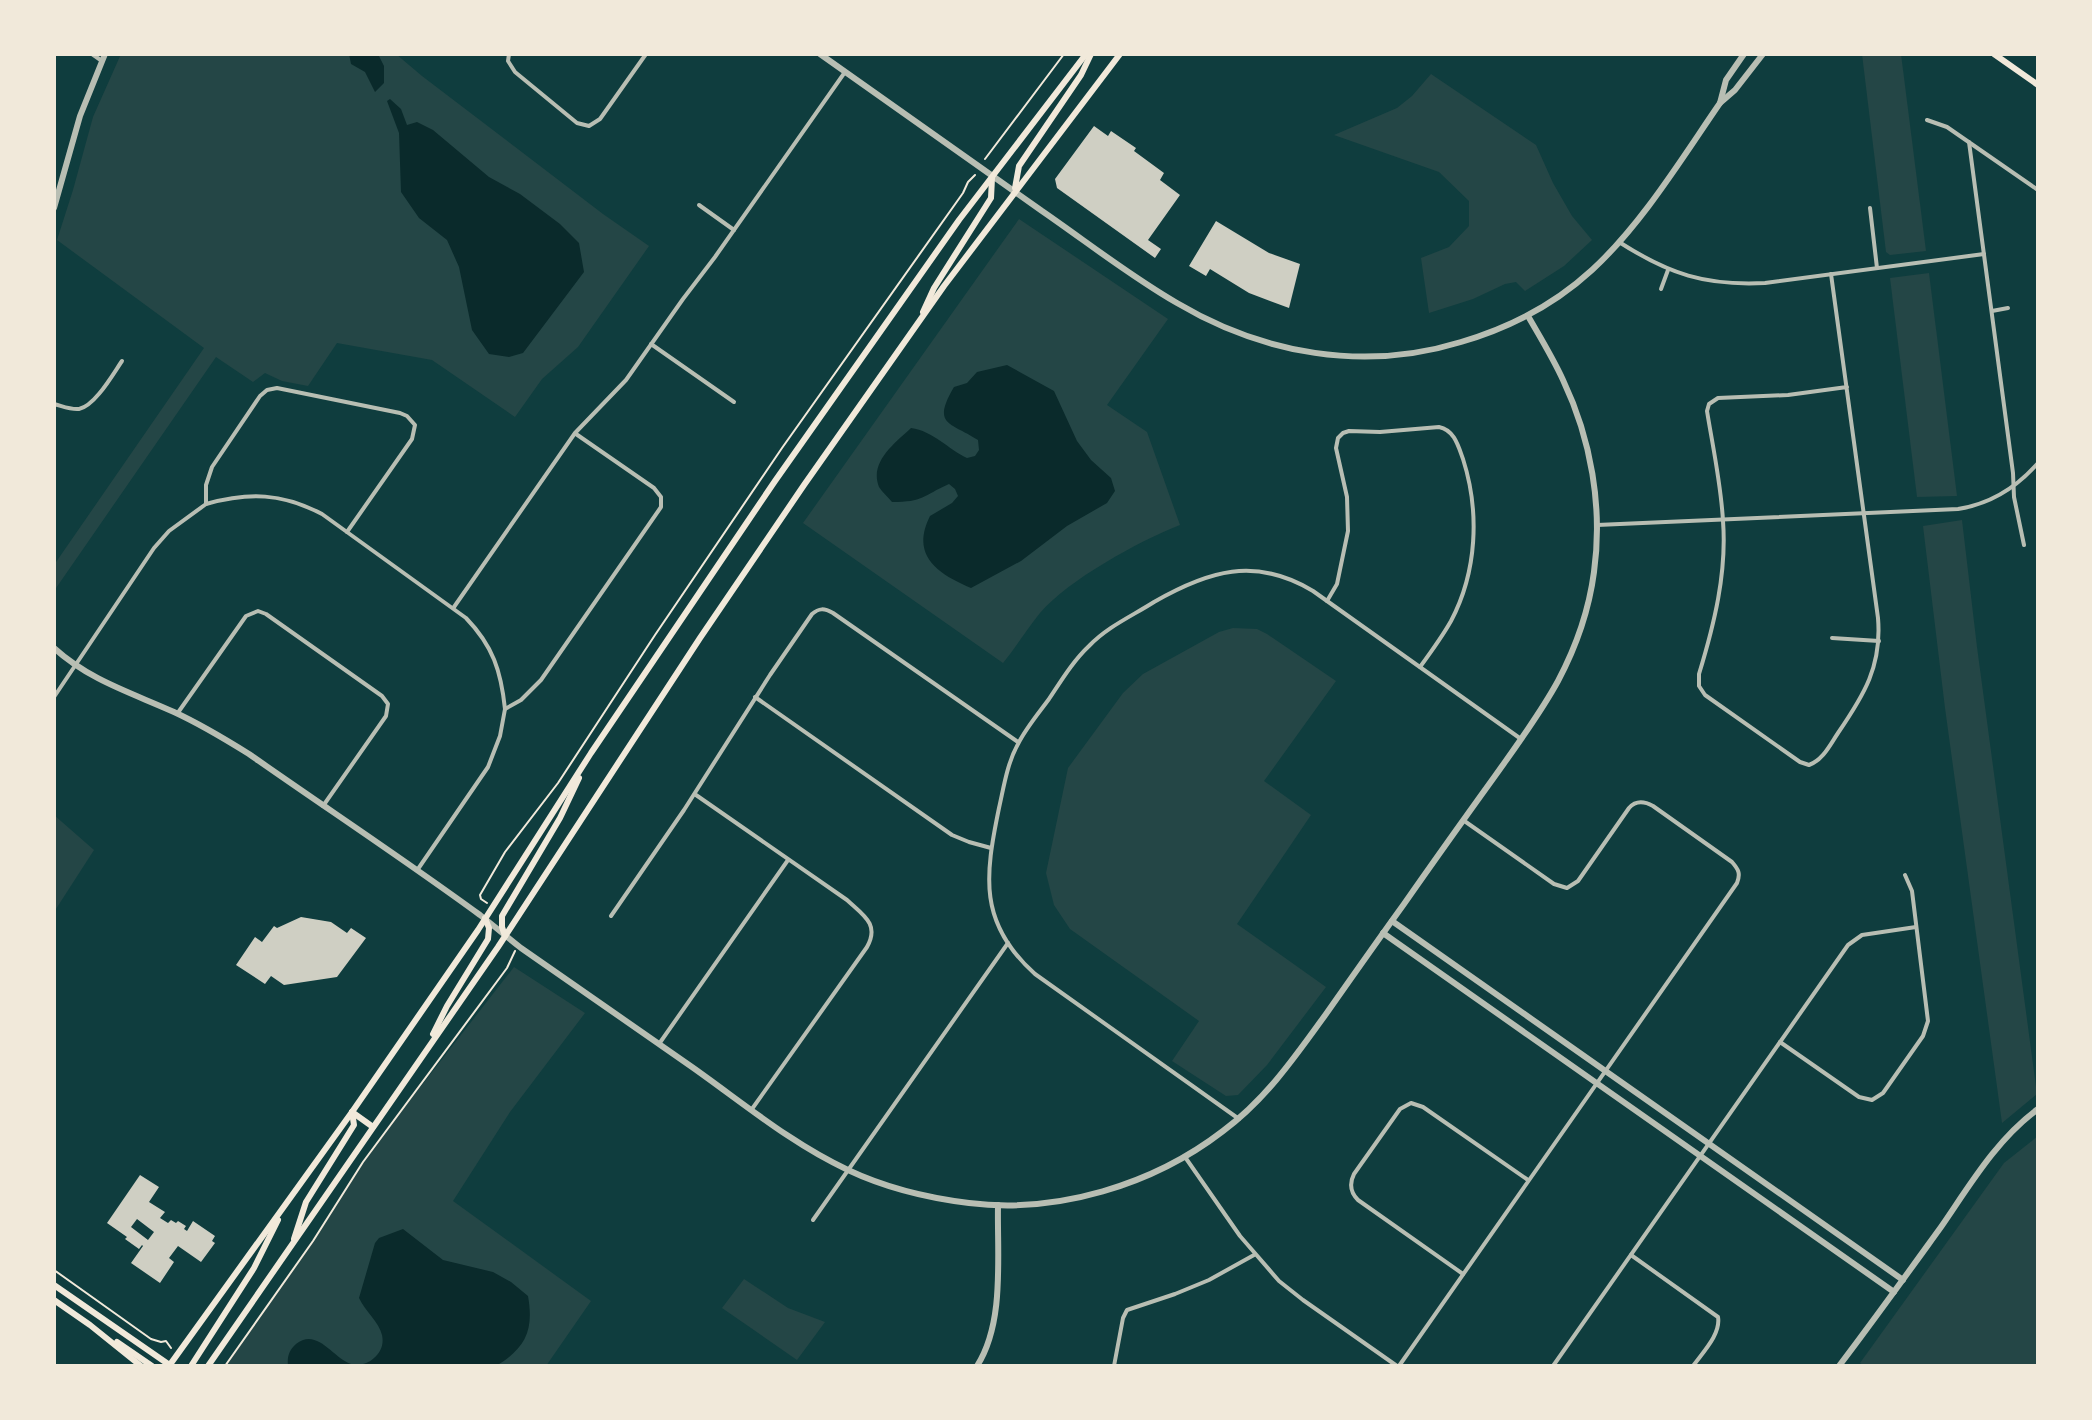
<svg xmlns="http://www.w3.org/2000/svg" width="2092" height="1420" font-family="'Open Sans',sans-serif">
<rect width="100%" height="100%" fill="#0f3d3e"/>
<g fill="#244646">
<path d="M121 54H396L422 76 603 214 649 246 578 347 542 379 515 417 432 360 337 343 308 386 282 381 265 373 253 382 216 357 54 591V565L204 348 57 240 73 190 93 117Z"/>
<path d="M1862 54H1901L1926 251 1890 255 1886 252Z"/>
<path d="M1431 74 1536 145 1553 183 1572 216 1592 240 1564 266 1525 291 1516 282 1505 284 1473 299 1429 313 1421 258 1449 247 1469 226V201L1439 172 1334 135 1397 108 1412 96Z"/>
<path d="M1019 219 1168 319 1107 405 1147 432 1180 525C1139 541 1068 580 1040 613 1027 629 1016 647 1003 663L803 523Z"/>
<path d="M1929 273 1957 496 1917 497 1890 278Z"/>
<path d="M1962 520 1977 647 2037 1094 2002 1123 1945 708 1923 526Z"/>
<path d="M1233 628 1257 629 1267 634 1336 681 1264 781 1311 815 1237 924 1326 987 1267 1065 1238 1095 1226 1096 1172 1061 1199 1021 1070 929 1054 905 1046 873 1068 768 1123 693 1143 674 1219 632Z"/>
<path d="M54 815 94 850 54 912Z"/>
<path d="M514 967 585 1013 510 1112 453 1201 591 1301 546 1366H225L313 1241 375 1145Z"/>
<path d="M2038 1136V1366H1864L1860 1363 2004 1163Z"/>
<path d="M744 1279 788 1308 825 1322 797 1360 722 1308Z"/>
</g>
<g fill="#0a2a2b">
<path d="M349 54H378L384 66V83L375 92 365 72 351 64Z"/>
<path d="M390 99 401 109 407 125 417 122 433 130 489 177 520 194 560 224 579 243 584 272 523 353 509 357 489 354 472 330 459 267 447 240 419 218 401 192 399 133 387 101Z"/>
<path d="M1007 365 1054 391 1077 441 1091 460 1111 478 1115 491 1107 503 1067 526 1021 561 971 588C938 574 910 556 930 516L952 503 958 496 955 489 949 484C922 496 924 502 892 502 888 497 882 492 879 487 869 462 895 443 911 428 933 431 948 449 967 458L975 456 979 450 978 440C951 422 931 426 954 387L967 383 977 372Z"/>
<path d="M403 1229 443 1260 493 1272 511 1282 528 1296C534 1330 526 1348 496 1366H288C287 1357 289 1350 296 1344 317 1327 333 1358 351 1364 359 1366 368 1364 374 1358 381 1352 384 1344 382 1335 379 1322 365 1311 359 1298L375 1243 379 1238Z"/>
</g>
<g fill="#cfcfc3" fill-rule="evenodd">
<path d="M1094 126 1108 136 1111 131 1136 148 1134 151 1164 173 1160 180 1180 195 1148 240 1161 249 1155 258 1057 188 1055 179Z"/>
<path d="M1216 221 1269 253 1300 264 1289 308 1249 293 1210 269 1206 276 1189 266Z"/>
<path d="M301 917 331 922 347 933 351 928 366 938 337 977 284 985 271 976 265 984 236 965 255 937 262 942 274 926 277 928Z"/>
<path d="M140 1175 159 1187 149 1202 165 1212 160 1218 168 1223 171 1220 176 1223 178 1221 186 1226 184 1229 187 1231 193 1221 215 1236 212 1241 215 1243 201 1262 178 1246 169 1258 174 1262 160 1283 131 1263 143 1246 142 1245 139 1249 125 1239 127 1237 107 1223ZM137 1219 154 1232 148 1240 131 1227Z"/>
</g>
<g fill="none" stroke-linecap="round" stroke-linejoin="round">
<g stroke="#f1e9da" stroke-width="2">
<path d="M985 159 1064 54"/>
<path d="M487 903 481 899 480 895 505 852 558 783 655 635 782 448 963 193 968 182 975 175"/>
<path d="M54 1270 151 1339 161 1342 166 1341 171 1348"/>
<path d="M225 1366 313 1241 363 1162 507 968 515 951"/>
</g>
<g stroke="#b8beb3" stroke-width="4">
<path d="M92 54 102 61"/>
<path d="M509 54 508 61 515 72 577 123 589 126 600 119 646 54"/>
<path d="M1927 120 1947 127 2038 190"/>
<path d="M1969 142 2013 473 2014 497 2024 545"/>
<path d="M699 205 734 230"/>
<path d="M1870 208 1877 268"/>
<path d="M1619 242C1669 274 1705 286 1765 283L1984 254"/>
<path d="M1831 274 1878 618C1882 666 1864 695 1838 733 1830 745 1823 760 1809 765L1800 762 1705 695 1699 686V674C1714 625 1727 573 1723 521 1721 484 1713 448 1707 411L1709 404 1718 398 1788 395 1847 387"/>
<path d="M1661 289 1668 270"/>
<path d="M1992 311 2008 308"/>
<path d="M651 344 734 402"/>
<path d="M54 404C62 406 71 410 79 409 95 406 113 374 122 361"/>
<path d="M206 504C249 492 282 493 322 514L466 618C493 646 501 671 505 709"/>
<path d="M1597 525 1958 509C1990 504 2017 487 2038 463"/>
<path d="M1327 601 1337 584 1348 531 1347 497 1336 448 1338 438 1343 433 1349 431 1380 432 1439 427C1454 430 1458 445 1463 459 1480 512 1477 572 1451 621 1442 637 1431 652 1420 667"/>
<path d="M454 607 575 433 626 380 683 299 715 257 845 72"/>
<path d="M1832 638 1879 641"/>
<path d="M54 697 154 548 169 531 206 504V485L212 467 260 396 267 390 277 388 400 413 407 416 415 425 412 439 347 532"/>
<path d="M755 697 952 835 969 842 991 848"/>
<path d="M177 714 246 616 258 611 266 614 382 696 388 704 386 716 323 806"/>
<path d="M696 795 847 900C863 915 880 924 867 947L752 1109"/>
<path d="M418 869 488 767 500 736 505 709 521 700 541 680 661 507V497L654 488 576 434"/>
<path d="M611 916 684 810 770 675 812 614C819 608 824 608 833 613L1018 742"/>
<path d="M1780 1042 1859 1097 1872 1100 1883 1093 1923 1036 1928 1021 1912 891 1905 875"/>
<path d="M659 1044 788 860"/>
<path d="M1239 1119 1035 974C978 923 985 876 999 808 1004 786 1007 764 1018 744 1026 728 1038 714 1049 699 1061 681 1073 661 1089 646 1107 627 1132 616 1154 602 1208 571 1255 556 1313 591L1521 739"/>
<path d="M1185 1157 1240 1236 1279 1281 1303 1300 1397 1366"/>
<path d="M813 1220 1008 943"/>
<path d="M1631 1255 1718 1317C1721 1334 1703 1352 1693 1366"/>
<path d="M1463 1274 1358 1200C1350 1192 1349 1184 1354 1174L1400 1109 1411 1103 1423 1107 1528 1180"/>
<path d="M1114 1366 1123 1318 1127 1310 1175 1294 1209 1280 1254 1255"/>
<path d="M1399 1366 1737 883C1741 873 1738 869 1732 862L1653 806C1644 801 1636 800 1629 808L1578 881 1567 888 1554 884 1463 820"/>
<path d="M1553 1366 1848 945 1862 935 1916 927"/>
</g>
<g stroke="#b8beb3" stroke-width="6">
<path d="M820 54C894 107 968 159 1042 211 1087 242 1130 276 1177 303 1263 354 1364 372 1461 342 1509 328 1555 304 1592 270 1642 224 1682 158 1720 103L1735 90 1763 54"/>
<path d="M1720 103 1726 80 1744 54"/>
<path d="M54 208 80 116 105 54"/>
<path d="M54 648C89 680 132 693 174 712 200 724 225 739 249 754 326 808 405 860 480 915 494 926 507 937 521 948 578 988 635 1027 692 1067 743 1103 792 1144 848 1170 886 1188 928 1198 969 1203 1057 1214 1153 1185 1223 1131 1266 1099 1295 1057 1326 1014 1352 977 1378 940 1404 904 1434 861 1464 819 1495 776 1517 745 1540 714 1558 681 1576 647 1589 610 1594 572 1603 507 1591 439 1563 380 1553 358 1540 337 1528 316"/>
<path d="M1392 921 1903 1280"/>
<path d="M1383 933 1894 1292"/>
<path d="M977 1366C1005 1322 997 1256 998 1205"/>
<path d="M1839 1366C1874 1320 1907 1274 1941 1227 1970 1185 1996 1140 2038 1109"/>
</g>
<g stroke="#f1e9da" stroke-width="6">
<path d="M1994 54 2038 85"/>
<path d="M1015 188 1019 166 1081 75 1091 54"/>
<path d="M923 312 934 288 991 198 992 178"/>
<path d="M505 936 502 927V916L560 818 579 778"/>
<path d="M433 1034 447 1006 488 939 489 928 485 918"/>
<path d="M352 1112 373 1127"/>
<path d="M294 1239 306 1202 354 1125 352 1112"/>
<path d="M54 1285 171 1366"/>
<path d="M54 1300 90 1325 141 1366"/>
<path d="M117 1342 152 1366"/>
<path d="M169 1366 352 1112 478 930 591 753 775 481 959 220 1086 54"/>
<path d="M191 1366 254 1268 278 1220"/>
<path d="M208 1366 498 947 700 638 804 485 944 286 1120 54"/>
</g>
</g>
<rect width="2092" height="1420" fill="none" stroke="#f1e9da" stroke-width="112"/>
</svg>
